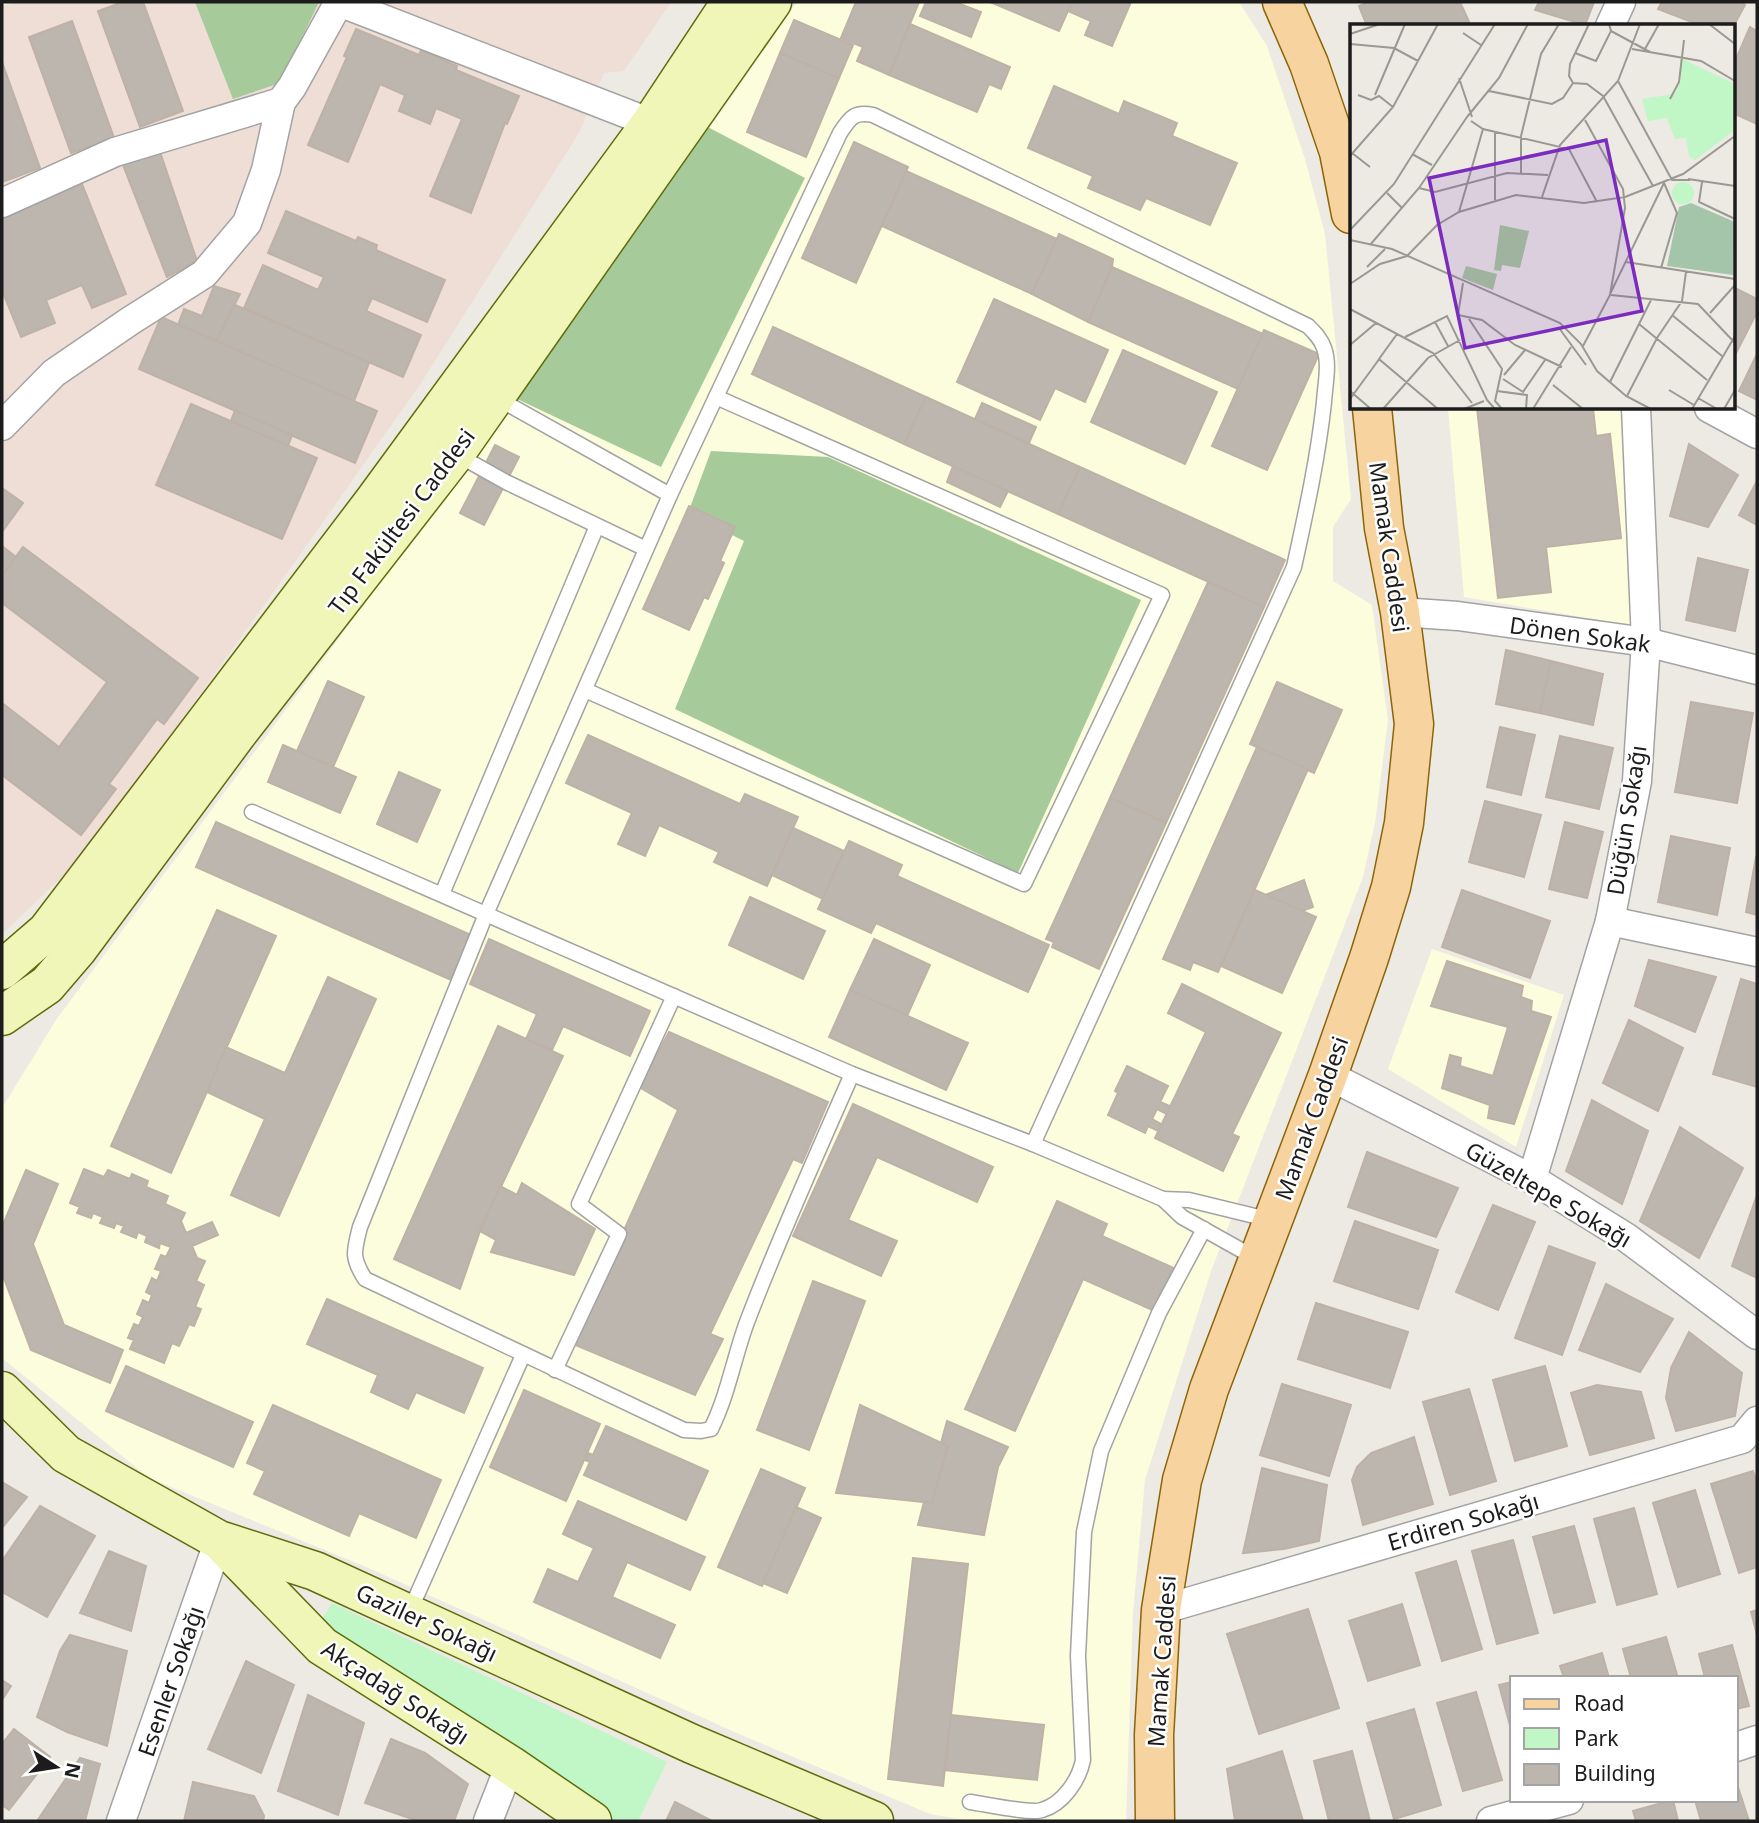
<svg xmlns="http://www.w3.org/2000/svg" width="1759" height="1823" font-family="'Noto Sans',sans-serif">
<rect width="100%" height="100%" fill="#edeae3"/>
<g fill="#fcfddc">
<path d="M797 2H1239L1267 46 1305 159 1325 234 1351 499 1333 527V581L1372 605 1388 720 1375 823 1363 877 1211 1271 1145 1480 1133 1613 1126 1821H970L930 1814 739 1734 364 1566 149 1478 2 1358V1108L56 1020 467 465 735 92Z"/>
<path d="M1448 408H1621L1635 626 1464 597Z"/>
<path d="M1432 949 1564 995 1516 1147 1388 1069Z"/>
</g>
<path fill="#efded6" d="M17 2H671L624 71 604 73 579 133 421 383 285 576 81 859 2 934V6Z"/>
<g fill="#a6ca99">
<path d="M195 2H319L280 83 233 99Z"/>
<path d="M700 123 805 178 661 467 515 398Z"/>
<path d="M711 451 828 457 1141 600 1018 873 675 709 744 541 688 513Z"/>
</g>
<path fill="#c1f6c7" d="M332 1603 667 1762 638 1821H613L317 1627Z"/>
<g fill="#bdb6af" stroke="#beb1a6" stroke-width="2">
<path d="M123 2H143L183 111 140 127 98 11Z"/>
<path d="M856 2H919L889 75 857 61 863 47 841 38Z"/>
<path d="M926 2H955L981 12 971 37 920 16Z"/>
<path d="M990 2H1072L1059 31Z"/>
<path d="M1072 2H1131L1112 46 1085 35 1091 21 1068 11Z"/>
<path d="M1368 2H1460L1471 26H1367L1359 6Z"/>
<path d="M1539 2H1594L1585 25 1535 10Z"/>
<path d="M1662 2H1742L1745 5 1733 27 1702 26 1658 9Z"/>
<path d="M794 20 853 45 839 78 780 53Z"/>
<path d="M72 21 114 138 71 153 29 37Z"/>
<path d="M910 24 1010 67 1001 89 989 84 977 112 889 75Z"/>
<path d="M1750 27 1757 31V124L1733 113V66Z"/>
<path d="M356 29 419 55 421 50 457 66 456 70 519 96 507 124 505 123 471 213 430 196 462 119 436 108 430 124 399 111 405 95 380 84 348 162 308 145 347 57 344 56Z"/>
<path d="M780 53 839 78 806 157 747 132Z"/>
<path d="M2 62 40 168 2 182Z"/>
<path d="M1054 86 1119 114 1124 101 1177 123 1172 136 1237 163 1210 225 1146 198 1140 210 1088 188 1093 176 1028 148Z"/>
<path d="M854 142 908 167 856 283 802 258Z"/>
<path d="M159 149 197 261 167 277 123 165Z"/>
<path d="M906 171 1057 239 1032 294 882 226Z"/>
<path d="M80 179 126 294 92 308 82 285 46 300 55 323 21 337 2 290V211Z"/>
<path d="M286 211 356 241 358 237 377 245 376 250 445 280 427 322 372 298 366 311 421 335 403 377 244 308 263 265 318 290 324 277 268 253Z"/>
<path d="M1059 234 1113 259 1112 267 1088 322 1032 294Z"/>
<path d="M1112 267 1263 334 1238 389 1088 322Z"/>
<path d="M214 286 240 294 216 341 178 325 184 309 202 316Z"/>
<path d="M1733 287 1757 299V312L1733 359Z"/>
<path d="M994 299 1108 350 1085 402 1055 388 1040 420 957 382Z"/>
<path d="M235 305 369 363 354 401 216 341Z"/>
<path d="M161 317 377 411 355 463 139 369Z"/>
<path d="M773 327 926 397 904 444 752 374Z"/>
<path d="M1264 330 1319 354 1267 470 1212 446Z"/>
<path d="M1123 350 1217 392 1185 464 1091 422Z"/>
<path d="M1757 354V400L1739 391Z"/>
<path d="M926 397 1080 467 1058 514 904 444Z"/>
<path d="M982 403 1036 427 1029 443 975 419Z"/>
<path d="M191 404 317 458 282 539 156 485Z"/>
<path d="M1477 408H1593L1596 436 1610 434 1621 538 1546 547 1551 592 1498 598Z"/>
<path d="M235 410 292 435 288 446 231 421Z"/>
<path d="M1689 444 1738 475 1708 527 1670 516Z"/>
<path d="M495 445 519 457 484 525 460 513Z"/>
<path d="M953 466 1008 491 1000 507 947 482Z"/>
<path d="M1080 467 1285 560 1264 607 1058 514Z"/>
<path d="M1757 481V525L1739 515Z"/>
<path d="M2 488 23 503 2 532Z"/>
<path d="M689 506 735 527 720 561 724 563 708 599 704 597 689 630 643 609Z"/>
<path d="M2 546 16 557 2 576Z"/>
<path d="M23 547 198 678 164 724 157 719 109 784 116 789 81 835 2 775V703L59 747 107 682 2 603V576Z"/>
<path d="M1698 558 1748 570 1735 631 1686 620Z"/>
<path d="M1208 582 1264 607 1166 823 1110 798Z"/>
<path d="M1506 650 1551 661 1540 713 1496 704Z"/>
<path d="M1551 661 1603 674 1593 725 1540 713Z"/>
<path d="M328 681 364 697 333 767 297 751Z"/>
<path d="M1277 682 1342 710 1314 773 1250 744Z"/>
<path d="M1691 702 1753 713 1737 803 1675 792Z"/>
<path d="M1500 727 1535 735 1521 795 1487 787Z"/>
<path d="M588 735 740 804 745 794 798 817 767 886 714 862 719 852 659 825 645 856 618 844 632 813 566 783Z"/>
<path d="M1560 736 1613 748 1599 809 1546 797Z"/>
<path d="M283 745 356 777 340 813 268 782Z"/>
<path d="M1257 747 1308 769 1218 972 1193 962 1190 970 1163 959Z"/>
<path d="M399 772 440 790 417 842 377 824Z"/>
<path d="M1110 798 1166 823 1099 969 1052 947 1054 942 1046 939Z"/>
<path d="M1485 801 1541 815 1524 877 1469 862Z"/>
<path d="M216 822 471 935 451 980 196 867Z"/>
<path d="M1565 822 1603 832 1587 898 1549 889Z"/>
<path d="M793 828 844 851 823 899 772 875Z"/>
<path d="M1671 836 1730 848 1717 915 1658 902Z"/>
<path d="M849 841 902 865 897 876 1049 945 1028 992 876 923 871 933 818 909Z"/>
<path d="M1756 857H1757V915L1746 912Z"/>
<path d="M1304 880 1313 907 1302 911 1265 895Z"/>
<path d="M1255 890 1316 917 1282 993 1221 966Z"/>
<path d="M1462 890 1550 921 1530 978 1442 947Z"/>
<path d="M750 897 825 931 803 979 729 945Z"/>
<path d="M217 910 276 936 171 1173 111 1146Z"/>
<path d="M489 939 650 1011 630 1056 563 1026 552 1050 526 1039 537 1014 470 984Z"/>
<path d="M874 939 930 965 907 1016 850 990Z"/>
<path d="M1649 960 1716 977 1695 1032 1635 1006Z"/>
<path d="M1447 961 1523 986 1521 997 1532 1001 1531 1011 1551 1017 1514 1124 1488 1118 1490 1105 1442 1088 1450 1055 1461 1058 1460 1066 1493 1076 1508 1027 1431 1006Z"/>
<path d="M328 977 376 999 279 1216 231 1195 265 1119 207 1092 226 1047 285 1073Z"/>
<path d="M1741 979 1757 984V1087L1713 1074Z"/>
<path d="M1182 984 1281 1033 1232 1134 1239 1137 1223 1171 1155 1138 1206 1032 1168 1013Z"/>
<path d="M850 990 968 1043 946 1090 829 1037Z"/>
<path d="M1629 1020 1683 1048 1658 1111 1603 1083Z"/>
<path d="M498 1026 563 1056 480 1231 460 1289 394 1259Z"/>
<path d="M669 1032 828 1102 802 1163 793 1159 710 1334 723 1339 695 1395 573 1344 678 1110 639 1087Z"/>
<path d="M1127 1066 1168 1086 1160 1102 1170 1106 1167 1114 1157 1109 1152 1119 1161 1124 1158 1131 1148 1126 1145 1133 1108 1115 1118 1093 1115 1091Z"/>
<path d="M1592 1100 1648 1131 1622 1204 1566 1171Z"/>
<path d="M853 1104 993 1167 977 1202 877 1157 848 1220 897 1241 881 1276 793 1236Z"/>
<path d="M1680 1127 1743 1168 1699 1258 1640 1221Z"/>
<path d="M1367 1152 1458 1188 1436 1237 1348 1207Z"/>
<path d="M84 1169 104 1177 108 1170 130 1179 132 1174 148 1181 146 1187 168 1196 165 1204 185 1213 181 1221 186 1233 212 1222 218 1235 192 1246 197 1258 205 1261 196 1281 204 1285 195 1307 201 1309 194 1326 189 1324 179 1346 172 1343 164 1363 130 1349 134 1340 128 1338 134 1324 139 1326 143 1317 137 1314 143 1300 149 1303 152 1295 146 1292 152 1278 157 1281 161 1271 155 1269 161 1255 166 1257 171 1247 160 1243 159 1248 145 1242 147 1236 138 1232 136 1238 121 1232 124 1226 116 1223 114 1228 100 1223 103 1217 93 1213 91 1218 77 1213 80 1207 70 1203Z"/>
<path d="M26 1170 58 1184 33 1244 64 1325 123 1350 110 1383 31 1350 2 1273V1227Z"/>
<path d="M522 1183 595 1229 574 1275 491 1252 496 1240 480 1231 500 1186 517 1195Z"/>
<path d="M1757 1195V1278L1732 1266Z"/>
<path d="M1057 1201 1107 1224 1102 1236 1178 1270 1159 1313 1083 1279 1015 1431 965 1409Z"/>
<path d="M1493 1205 1535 1222 1498 1310 1456 1292Z"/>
<path d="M1355 1221 1438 1250 1418 1309 1334 1281Z"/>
<path d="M1549 1246 1595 1263 1562 1355 1515 1338Z"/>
<path d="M813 1281 865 1301 809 1450 757 1430Z"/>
<path d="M1606 1284 1673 1319 1640 1372 1579 1350Z"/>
<path d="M327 1299 483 1368 464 1413 416 1392 408 1409 371 1392 378 1375 307 1344Z"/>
<path d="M1316 1303 1408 1332 1390 1388 1298 1359Z"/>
<path d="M1689 1332 1742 1373 1735 1416 1676 1431 1666 1398 1671 1368Z"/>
<path d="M126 1366 253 1422 233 1467 106 1411Z"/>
<path d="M1545 1366 1567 1446 1515 1461 1493 1380Z"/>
<path d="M1282 1384 1351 1405 1329 1476 1260 1455Z"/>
<path d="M1597 1385 1641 1392 1654 1438 1590 1455 1571 1393Z"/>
<path d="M1469 1389 1496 1481 1450 1495 1423 1402Z"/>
<path d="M524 1390 600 1424 566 1501 490 1467Z"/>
<path d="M273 1405 441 1480 416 1538 359 1513 349 1536 254 1494 265 1471 247 1463Z"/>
<path d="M860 1405 948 1446 932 1503 836 1493Z"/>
<path d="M947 1421 1008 1447 998 1467 984 1535 918 1525 924 1502 932 1503 948 1446 941 1443Z"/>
<path d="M606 1426 708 1471 686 1520 584 1475 590 1462 585 1460 588 1453 593 1455Z"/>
<path d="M1414 1437 1433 1504 1363 1525 1352 1480 1357 1467 1371 1453Z"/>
<path d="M1262 1468 1327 1485 1319 1541 1284 1549 1243 1553Z"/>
<path d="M761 1469 805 1488 762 1586 718 1567Z"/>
<path d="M1753 1471 1757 1483V1567L1739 1573 1711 1484Z"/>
<path d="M2 1482 27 1497 2 1528Z"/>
<path d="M1695 1490 1720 1574 1678 1587 1653 1503Z"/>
<path d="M578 1501 705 1557 690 1590 627 1562 612 1597 675 1625 660 1658 534 1602 548 1569 578 1582 594 1548 563 1534Z"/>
<path d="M40 1506 95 1536 47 1617 2 1592V1561Z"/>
<path d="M796 1507 821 1518 787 1593 763 1583Z"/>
<path d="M1634 1508 1657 1594 1617 1605 1594 1519Z"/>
<path d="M1574 1526 1595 1602 1554 1613 1533 1537Z"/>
<path d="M1513 1540 1538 1633 1497 1644 1472 1551Z"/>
<path d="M109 1551 146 1566 131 1631 80 1613Z"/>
<path d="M913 1558 968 1564 943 1786 888 1779Z"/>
<path d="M1456 1561 1482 1649 1442 1661 1416 1573Z"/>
<path d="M1402 1604 1420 1665 1368 1681 1349 1621Z"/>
<path d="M1308 1609 1339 1708 1259 1734 1227 1634Z"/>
<path d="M1757 1610V1635L1751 1612Z"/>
<path d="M70 1635 127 1651 107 1746 67 1732 37 1717 60 1651Z"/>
<path d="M1666 1637 1678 1678H1631L1623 1649Z"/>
<path d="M1732 1645 1749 1706 1736 1709V1678H1705L1699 1654Z"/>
<path d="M1602 1653 1609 1678H1564L1560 1666Z"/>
<path d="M246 1661 294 1685 261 1773 208 1749Z"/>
<path d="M2 1680 11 1686 2 1700Z"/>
<path d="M1512 1682V1733L1499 1685Z"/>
<path d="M1476 1692 1502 1780 1463 1791 1437 1703Z"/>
<path d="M308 1695 364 1723 338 1815 278 1791Z"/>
<path d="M1414 1709 1441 1805 1394 1819 1367 1723Z"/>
<path d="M951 1715 1044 1725 1037 1780 945 1770Z"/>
<path d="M14 1729 50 1757 9 1810 2 1805V1744Z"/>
<path d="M391 1739 425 1753 468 1784 454 1821H418L365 1803Z"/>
<path d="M1282 1751 1303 1821H1235L1227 1769Z"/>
<path d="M1352 1751 1370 1821H1329L1314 1761Z"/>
<path d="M80 1758 100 1764 85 1821H37Z"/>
<path d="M1736 1781 1749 1821H1701L1695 1800H1736Z"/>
<path d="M193 1782 254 1796 264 1816 263 1821H184Z"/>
<path d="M1673 1800 1678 1821H1636L1633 1811Z"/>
<path d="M675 1802 712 1821H666Z"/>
</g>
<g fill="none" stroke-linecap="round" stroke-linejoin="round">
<g stroke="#a3a3a3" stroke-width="17">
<g id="lane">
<path d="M495 397 670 495"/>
<path d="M456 454 506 482 646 549"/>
<path d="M585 690 1024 884 1162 595 716 397"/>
<path d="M252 812 852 1074 1033 1144 1163 1199 1182 1217 1257 1259"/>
<path d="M442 894 597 526"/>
<path d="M852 1074C816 1156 779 1238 747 1322 734 1357 728 1395 711 1429L701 1431 684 1430 365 1279C351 1257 354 1251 360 1227L486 914 670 495 840 133C850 118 854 111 873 115L1308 326C1315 333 1321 339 1324 348 1330 364 1325 385 1324 402 1318 458 1306 512 1294 567L1033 1144"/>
<path d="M1163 1199 1189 1200 1271 1220"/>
<path d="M555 1370 619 1234 579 1204 674 996"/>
<path d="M409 1613 523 1355"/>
<path d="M970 1802C985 1804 1030 1814 1042 1810 1063 1804 1079 1780 1083 1760L1078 1656 1084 1532 1101 1451 1159 1313 1204 1229"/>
</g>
</g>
<g stroke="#a3a3a3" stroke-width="31">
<g id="street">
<path d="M1610 26 1621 2"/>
<path d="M2 203 115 152 281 102"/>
<path d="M1709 408 1757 434"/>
<path d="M2 426 54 373 130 321 204 274 247 223 266 170 281 102 292 87 339 2 651 123"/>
<path d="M1400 612 1458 616 1646 642 1757 670"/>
<path d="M1610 921 1757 952"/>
<path d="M1328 1075 1532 1179 1627 1238 1757 1335"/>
<path d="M1532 1179 1610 921 1637 781 1646 642 1636 408"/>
<path d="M1161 1610 1742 1439 1757 1421"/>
<path d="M1736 1747 1757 1740"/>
<path d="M121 1821 219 1540"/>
<path d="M488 1821 510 1765"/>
<path d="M1491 1821 1569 1800"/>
</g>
</g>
<g stroke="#5f6c0b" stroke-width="41">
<g id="secondary">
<path d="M2 970 47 931 374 501 651 123 731 2"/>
<path d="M2 1016 47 985 77 950 237 734 455 454 772 2"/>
<path d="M2 1391 66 1454 219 1540 315 1571 692 1744 874 1821"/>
<path d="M223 1544 322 1646 510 1765 592 1821"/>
</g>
</g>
<g stroke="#8c6508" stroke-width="41">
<g id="primary">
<path d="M1282 2 1309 64 1339 152 1351 214"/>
<path d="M1155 1821 1154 1735 1161 1610 1182 1480 1209 1389 1328 1075 1369 958 1391 887 1404 823 1414 724 1400 612 1384 528 1372 408"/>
</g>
</g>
<use href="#lane" stroke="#fff" stroke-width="14"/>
<use href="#street" stroke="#fff" stroke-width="28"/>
<use href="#secondary" stroke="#f0f5b8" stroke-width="38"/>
<use href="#primary" stroke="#f6d39f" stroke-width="38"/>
</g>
<g text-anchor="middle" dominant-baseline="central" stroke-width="5" stroke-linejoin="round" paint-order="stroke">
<g font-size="23" fill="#1c1c1c" stroke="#fff">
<text transform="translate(401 521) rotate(-53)">Tıp Fakültesi Caddesi</text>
<text transform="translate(1390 547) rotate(82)">Mamak Caddesi</text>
<text transform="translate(1580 634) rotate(8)">Dönen Sokak</text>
<text transform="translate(1626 820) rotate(-81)">Düğün Sokağı</text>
<text transform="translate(1311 1118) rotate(-70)">Mamak Caddesi</text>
<text transform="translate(1549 1194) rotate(30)">Güzeltepe Sokağı</text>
<text transform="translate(1463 1521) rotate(-16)">Erdiren Sokağı</text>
<text transform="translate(427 1622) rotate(25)">Gaziler Sokağı</text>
<text transform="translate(1161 1661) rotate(-86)">Mamak Caddesi</text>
<text transform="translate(170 1681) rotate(-71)">Esenler Sokağı</text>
<text transform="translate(396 1692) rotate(33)">Akçadağ Sokağı</text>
</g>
</g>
<g transform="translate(1350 24)">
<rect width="385" height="385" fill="#edeae3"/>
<path d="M150 201 179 207 170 244 152 241 151 247 144 246ZM116 242 147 250 143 266 112 254Z" fill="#a6ca99"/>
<path d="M341 179 385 198 383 251 317 242 329 183Z" fill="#a5c5ab"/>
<path d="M330 34 385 60V106L345 136 339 132 336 114 325 115 317 94 298 97 292 75 324 70 331 58ZM322 169a11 11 0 1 1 22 0a11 11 0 1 1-22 0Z" fill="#c1f6c7"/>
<path fill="none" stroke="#999893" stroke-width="2" d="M239 0 220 40 219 52 223 59 237 60 253 72 303 162M359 0 385 20M261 7 300 28M113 9 131 21M0 10 30 0M0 20 44 24 68 37M282 25 351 37 385 57M295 25 309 0M225 29 246 37 261 7 259 0M109 54 122 93M268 57 322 156H340M139 67 202 80 213 74 223 59M8 71 21 76 29 72 43 83M25 71 55 0M320 75 329 58 334 16M117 93 149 54 178 0M121 97 133 105 219 125 247 178M145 108V176M2 129 20 143M62 130 82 141M0 132 43 83 88 0M171 149V112L191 30 209 0M338 155 385 162M352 158 349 178 385 195M69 164 85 168 157 149 198 151M37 169 52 184M192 173 210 121 268 57 290 0M109 188 133 105M0 206 44 160 145 0M0 216 42 225 210 299 231 320 247 347 276 372 301 385M20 221 69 164 117 93M276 238 385 255M17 243 35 225M113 259 108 291 132 296 165 321 212 343M0 260 30 240 57 232 87 201 109 188 166 171 234 179 275 173 333 150 385 112M260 270 314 159 327 189 311 244M261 271 348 280 385 319M0 285 83 329 122 379M360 289 385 261M322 291 372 332M119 295 152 345 145 377 152 385M85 298 98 322M289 300 357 356M209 304 236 341M47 310 29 335 88 385M55 313 97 292 137 376 145 385M0 321 26 299M233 322 260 271 275 184 273 165 235 96M154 351 175 326M153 355 173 368 195 336M260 358 301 276M203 361 233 385M319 366 344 381M0 367 21 385M147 367 177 371 176 385M277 372 307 314 332 277 336 248M348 374 367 385M0 375 30 334M33 385 78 334 110 316M114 385 134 377M183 385 221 323M342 385 385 312M374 385 385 366"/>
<path fill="#7b2cbf" fill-opacity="0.15" stroke="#7b2cbf" stroke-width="3.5" d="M256 116 292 287 115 324 79 154Z"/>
<rect width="385" height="385" fill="none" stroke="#1c1c1c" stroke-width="3.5"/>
</g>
<rect width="1759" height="1823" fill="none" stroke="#1c1c1c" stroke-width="7"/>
<rect x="1510" y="1676" width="228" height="126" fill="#ffffff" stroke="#a4a4a4" stroke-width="2"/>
<rect x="1524" y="1699" width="35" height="10" fill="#f6d39f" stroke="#a4a4a4" stroke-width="2"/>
<text x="1574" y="1711" font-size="21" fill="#1c1c1c">Road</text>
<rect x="1524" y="1728" width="35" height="21" fill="#c1f6c7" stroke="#a4a4a4" stroke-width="2"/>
<text x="1574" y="1746" font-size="21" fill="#1c1c1c">Park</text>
<rect x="1524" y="1764" width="35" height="21" fill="#bdb6af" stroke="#a4a4a4" stroke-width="2"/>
<text x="1574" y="1781" font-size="21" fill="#1c1c1c">Building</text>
<g transform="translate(56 1767) rotate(102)" stroke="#ffffff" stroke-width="5" paint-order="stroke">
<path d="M0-5L12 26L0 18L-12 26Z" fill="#1c1c1c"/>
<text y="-10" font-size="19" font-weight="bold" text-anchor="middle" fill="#1c1c1c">N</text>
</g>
</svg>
